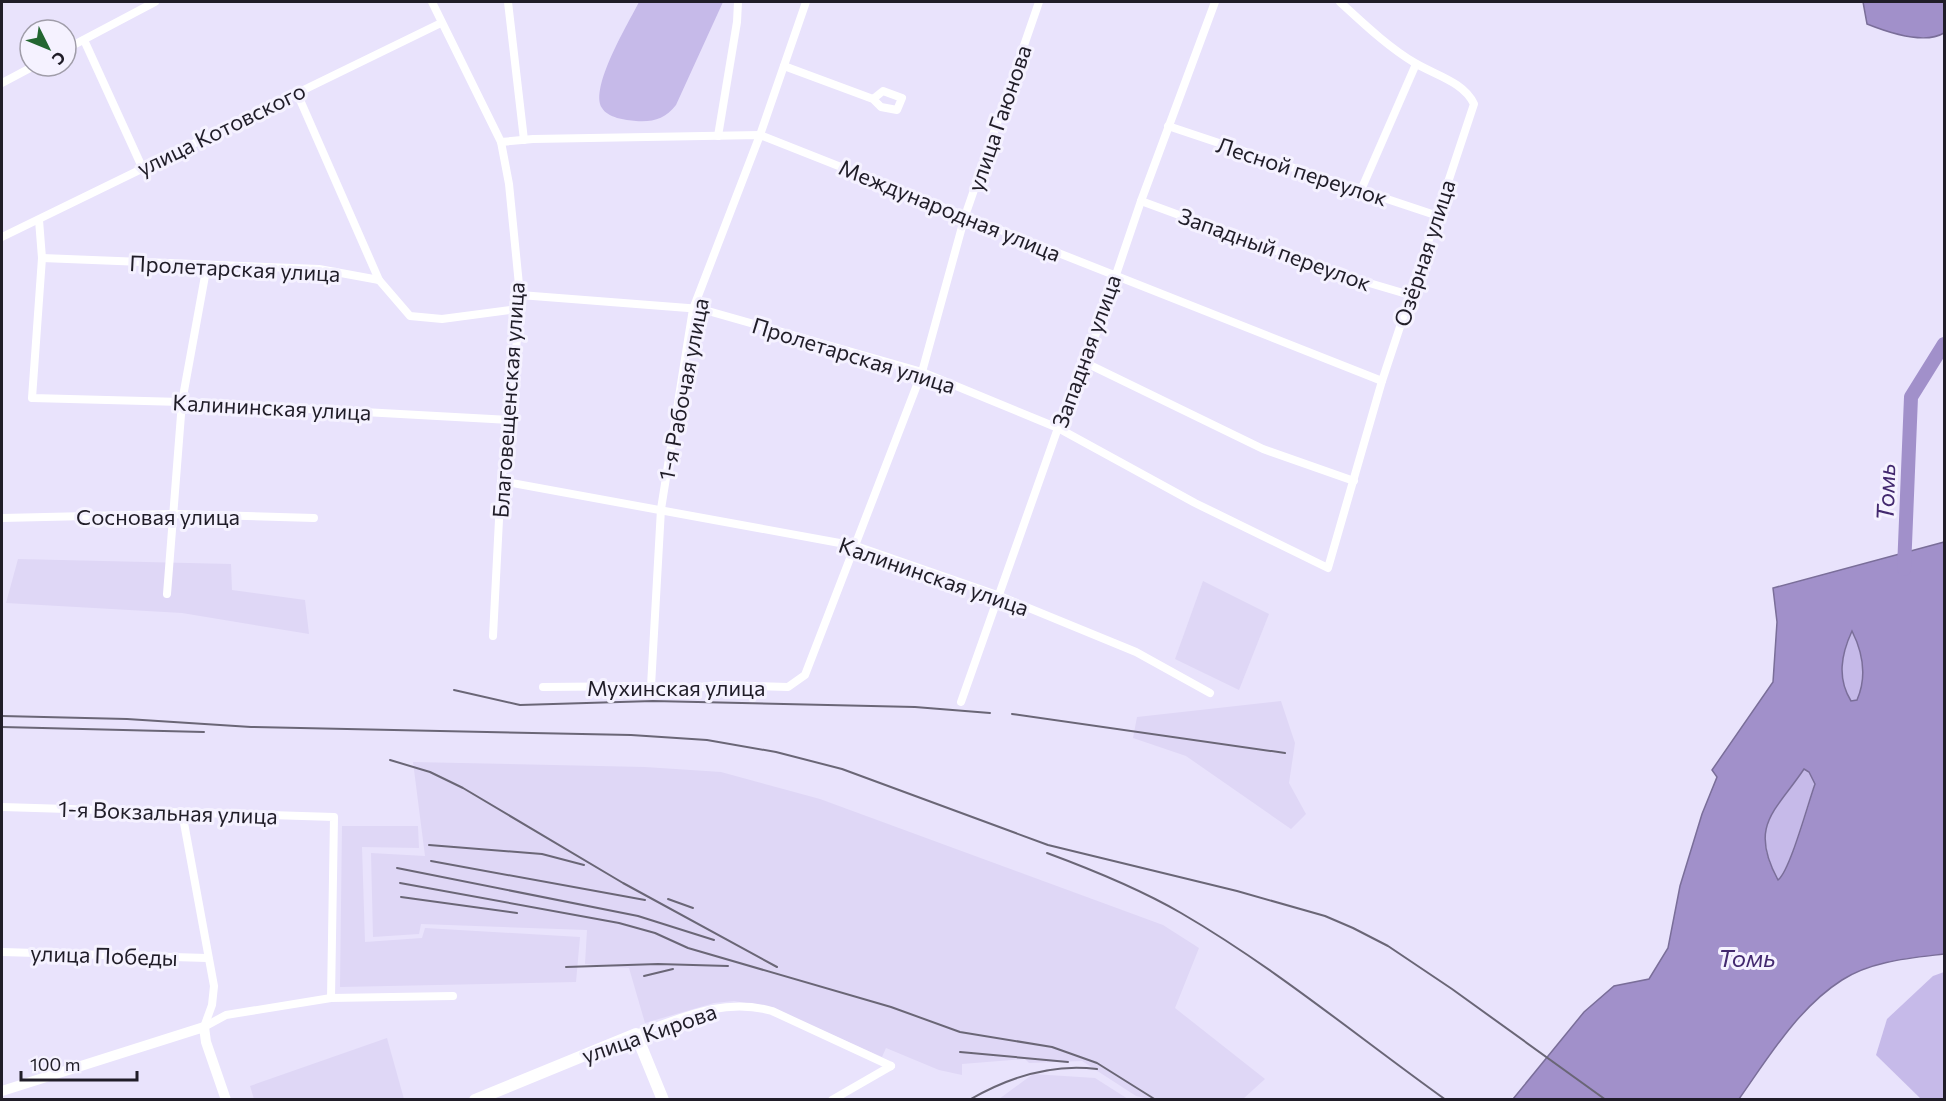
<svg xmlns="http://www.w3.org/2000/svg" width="1946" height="1101" font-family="Commissioner,sans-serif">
<rect width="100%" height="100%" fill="#e9e3fc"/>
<g fill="#dfd7f6">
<path d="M18 559 231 564 232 590 305 600 309 634 182 613 6 603Z"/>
<path d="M1203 581 1269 614 1239 690 1175 659Z"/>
<path d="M1281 701 1295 743 1289 783 1306 814 1291 829 1186 756 1133 738 1137 717Z"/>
<path d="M413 762 645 767 721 772 820 799 1163 925 1199 948 1175 1008 1265 1079 1243 1099H1149L1136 1096 1082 1061 1029 1063 1025 1059 962 1064V1075L939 1070 886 1048 882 1057 770 1007 734 1001 714 1003 645 1023 629 968 585 964 587 930 421 924 419 934 373 937 371 853 425 856Z"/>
<path d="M342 826H418L419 848 362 847 365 942 422 938 425 928 580 937 576 982 340 987Z"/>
<path d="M387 1038 404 1099H254L250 1086Z"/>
<path d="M1033 1074 1095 1078 1128 1099H999Z"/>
</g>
<g fill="#c6bae9">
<path d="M639 2H723L676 105C665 119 654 122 636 121 625 120 608 118 602 108 589 88 629 22 639 2Z"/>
<path d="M1852 631C1863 654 1867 676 1857 700L1850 701C1836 674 1842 658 1852 631Z"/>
<path d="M1804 769 1809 772 1815 783C1807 804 1790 870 1778 880 1748 820 1776 814 1804 769Z"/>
<path d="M1944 972V1099H1921L1876 1055 1887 1019 1933 976Z"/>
</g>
<g fill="#a190ca" stroke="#7a6e99" stroke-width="1.5" fill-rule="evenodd">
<path d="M1863 2H1944V33C1924 45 1887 32 1867 24Z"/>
<path d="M1944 542V954C1911 958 1871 961 1842 980 1798 1008 1768 1058 1739 1099H1513L1584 1012 1614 986 1649 979 1668 948 1680 886 1702 814 1717 777 1712 770 1773 682 1777 622 1773 588ZM1852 631C1863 653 1867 677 1857 700L1851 701C1837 678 1841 655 1852 631ZM1804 769 1809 772 1815 784C1808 803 1790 871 1778 880 1748 825 1776 811 1804 769Z"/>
</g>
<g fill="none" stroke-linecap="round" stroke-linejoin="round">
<path stroke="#a190ca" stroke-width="14" d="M1904 569 1911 397 1944 344"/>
<g stroke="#fff" stroke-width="8">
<path d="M432 2 501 142 509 184 520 295 511 420 501 481 493 636"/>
<path d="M508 2 524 140"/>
<path d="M84 40 142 167"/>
<path d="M66 49 155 2"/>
<path d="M784 66 873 99 881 107 897 110 902 98 883 91 873 99"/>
<path d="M2 83 34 66"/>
<path d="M297 93 379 280"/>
<path d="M1168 126 1435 215"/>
<path d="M718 136 737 22 738 2"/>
<path d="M501 142 533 139 760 135 1382 381"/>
<path d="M1361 190 1416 64"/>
<path d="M1141 201 1342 275 1410 295"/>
<path d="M39 220 42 258 32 398 182 402 511 420"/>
<path d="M2 237 441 23"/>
<path d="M42 258 319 269 379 280 410 316 442 319 518 309"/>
<path d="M520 295 701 309 922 372 1058 428 1195 503 1328 568 1382 381 1474 104C1464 82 1435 75 1415 63 1388 47 1363 23 1340 2"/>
<path d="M1086 363 1263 449 1354 481"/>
<path d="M501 481 856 546 997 595 1136 652 1210 693"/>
<path d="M2 518 174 514 314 518"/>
<path d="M167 594 182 402 207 265"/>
<path d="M651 686 661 509 693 309 760 135 806 2"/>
<path d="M543 687 651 686 681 689 719 685 788 687 805 675 922 372 965 216 1039 2"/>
<path d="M961 702 1058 428 1086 363 1141 201 1215 2"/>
<path d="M2 807 334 817 331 998"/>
<path d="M182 812 214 986 212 1005 204 1027"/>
<path d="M2 952 207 958"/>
<path d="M204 1027 226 1015 331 998 453 996"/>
<path d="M636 1034C681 1018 724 997 772 1011L891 1066"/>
<path d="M832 1100 891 1066"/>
</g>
<path stroke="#fff" stroke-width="10" d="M2 1091 204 1027 206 1042 226 1100"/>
<path stroke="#fff" stroke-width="12" d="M475 1100 636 1034 663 1100"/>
<g stroke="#6a6676" stroke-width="2">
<path d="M454 690 520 705 653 701 915 707 990 713"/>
<path d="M1012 714 1285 753"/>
<path d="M2 716 127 719 251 727 631 735 707 740 776 752 842 769 1048 845 1237 891 1325 916 1353 928 1388 946 1452 989 1606 1100"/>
<path d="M2 727 204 732"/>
<path d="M390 760 430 772 463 788 623 883 777 967"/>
<path d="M429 845 542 854 584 865"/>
<path d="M1047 853C1093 870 1138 888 1181 913 1274 967 1358 1037 1446 1100"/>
<path d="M431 861 645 900"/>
<path d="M397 868 638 916 714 940"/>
<path d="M400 883 619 923 655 933 688 948 891 1007 960 1032 1052 1047 1097 1063 1156 1100"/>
<path d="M401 897 517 913"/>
<path d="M668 899 693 908"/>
<path d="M566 967 658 964 728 966"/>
<path d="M644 976 673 969"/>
<path d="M960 1052 1068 1062"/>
<path d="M969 1100C1009 1077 1052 1063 1097 1069"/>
</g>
</g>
<g text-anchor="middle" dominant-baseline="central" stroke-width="6" stroke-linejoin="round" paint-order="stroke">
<g font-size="22" fill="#201d28" stroke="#f5f2ff">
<text transform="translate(999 118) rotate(-71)">улица Гаюнова</text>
<text transform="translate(221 129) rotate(-26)">улица Котовского</text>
<text transform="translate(1302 171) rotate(18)">Лесной переулок</text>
<text transform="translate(950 210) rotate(22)">Международная улица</text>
<text transform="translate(1275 249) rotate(20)">Западный переулок</text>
<text transform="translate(1424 253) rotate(-72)">Озёрная улица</text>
<text transform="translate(235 268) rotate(3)">Пролетарская улица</text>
<text transform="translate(1086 351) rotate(-70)">Западная улица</text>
<text transform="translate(854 355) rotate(17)">Пролетарская улица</text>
<text transform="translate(683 389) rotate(-79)">1-я Рабочая улица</text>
<text transform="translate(508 400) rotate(-86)">Благовещенская улица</text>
<text transform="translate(272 407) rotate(3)">Калининская улица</text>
<text x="158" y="516">Сосновая улица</text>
<text transform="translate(934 576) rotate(19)">Калининская улица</text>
<text x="676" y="687">Мухинская улица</text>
<text transform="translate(168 812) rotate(2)">1-я Вокзальная улица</text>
<text transform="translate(104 955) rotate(2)">улица Победы</text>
<text transform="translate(649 1033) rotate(-19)">улица Кирова</text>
</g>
<g font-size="24" font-style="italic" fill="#43296f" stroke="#f5f2ff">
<text transform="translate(1885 492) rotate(-88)">Томь</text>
<text x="1747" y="957">Томь</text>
</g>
</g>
<rect width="1946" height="1101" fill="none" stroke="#201d28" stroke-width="6"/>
<g transform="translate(48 48) rotate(133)"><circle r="28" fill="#f5f2ff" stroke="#a09da9" stroke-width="1.5"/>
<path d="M0-4.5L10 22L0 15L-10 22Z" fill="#236631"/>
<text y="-9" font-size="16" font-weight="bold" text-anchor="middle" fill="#201d28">С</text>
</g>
<path d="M21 1071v9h116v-9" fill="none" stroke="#201d28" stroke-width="3"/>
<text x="30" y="1071" font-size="18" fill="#201d28" stroke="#f5f2ff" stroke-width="4.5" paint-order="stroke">100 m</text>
</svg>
